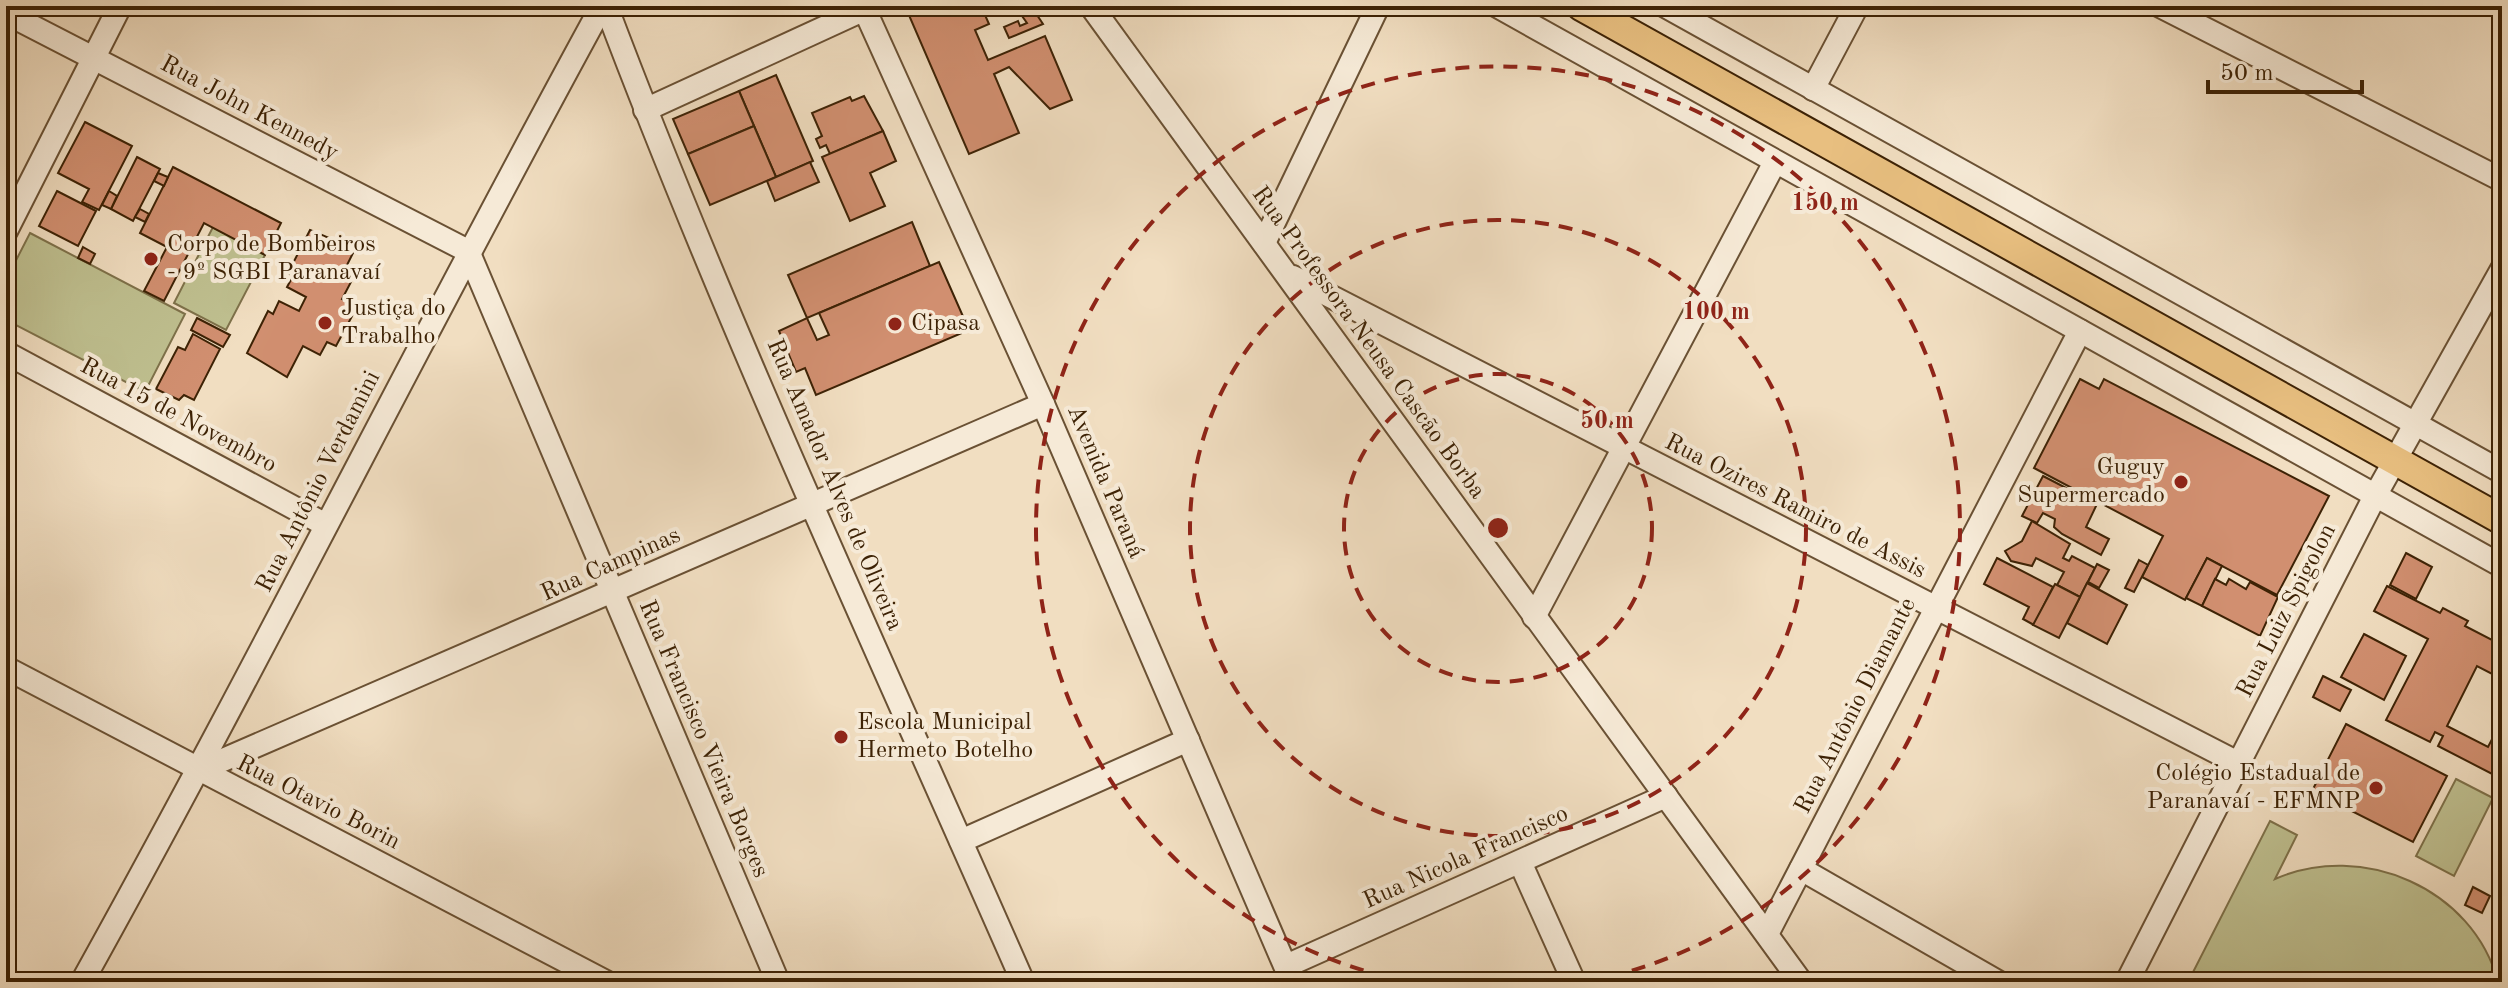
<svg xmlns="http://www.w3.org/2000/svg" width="2508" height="988" font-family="'Old Standard TT',serif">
<rect width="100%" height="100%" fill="#f1dec1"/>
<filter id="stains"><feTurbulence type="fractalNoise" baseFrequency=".0025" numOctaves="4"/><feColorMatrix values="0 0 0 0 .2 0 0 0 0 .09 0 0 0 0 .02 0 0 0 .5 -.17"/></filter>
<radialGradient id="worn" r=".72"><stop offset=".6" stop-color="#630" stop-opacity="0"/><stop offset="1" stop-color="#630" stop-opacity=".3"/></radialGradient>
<g fill="#bfc090" stroke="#7e714a" stroke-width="2">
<path d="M213 227 265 255 226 330 174 303Z"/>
<path d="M30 233 185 314 145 392 6 320V280Z"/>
<path d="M2456 779 2493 798 2454 876 2416 856Z"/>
<path d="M2270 821 2297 835 2275 879C2362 841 2473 888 2498 982H2188Z"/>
</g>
<g fill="#d18f70" stroke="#3d2205" stroke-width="2">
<path d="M905 6H981L989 24 975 30 988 60 1045 36 1072 100 1050 109 1009 67 994 74 1019 133 969 154Z"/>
<path d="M1015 6H1031L1043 24 1009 38 1004 27 1018 21 1020 26 1027 23Z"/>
<path d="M776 75 813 161 776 177 739 91Z"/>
<path d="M739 91 754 126 688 154 673 119Z"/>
<path d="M864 96 883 131 830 154 826 145 820 148 816 139 822 136 812 113 850 97 852 101Z"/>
<path d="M85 122 132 146 99 210 82 202 89 189 58 173Z"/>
<path d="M754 126 776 177 710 205 688 154Z"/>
<path d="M883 131 896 161 870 173 885 206 850 221 822 157Z"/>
<path d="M137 157 160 169 133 221 111 209Z"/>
<path d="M810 162 819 182 775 201 767 181Z"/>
<path d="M173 167 281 223 265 255 204 223 164 301 144 291 167 247 140 233Z"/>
<path d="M158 173 168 177 164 186 154 181Z"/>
<path d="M57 191 96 211 78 246 39 226Z"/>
<path d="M109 191 117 196 111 209 102 205Z"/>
<path d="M140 209 149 214 145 222 135 217Z"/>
<path d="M912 222 930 266 807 318 788 275Z"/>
<path d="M310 230 355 249 341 277 351 282 342 299 357 307 336 346 327 342 320 355 303 346 287 377 247 353 268 311 273 314 279 301 299 311 306 297 287 287 293 276 288 273Z"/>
<path d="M83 247 95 254 90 264 78 258Z"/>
<path d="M939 262 969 330 816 395 805 368 796 372 779 331 807 318 817 340 829 335 819 313Z"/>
<path d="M197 318 230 335 223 347 191 330Z"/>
<path d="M193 334 220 349 194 400 184 395 179 400 156 389 178 347 185 350Z"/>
<path d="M2080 379 2099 389 2104 379 2329 496 2277 595 2207 558 2185 600 2142 577 2163 536 2034 468Z"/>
<path d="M2043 476 2097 504 2086 527 2109 539 2101 555 2062 534 2054 527 2055 519 2043 513 2037 523 2022 516Z"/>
<path d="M2032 521 2070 544 2063 558 2069 561 2072 556 2095 568 2080 597 2057 585 2064 572 2036 558 2032 566 2011 561 2005 551 2022 541Z"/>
<path d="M2406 553 2432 567 2416 599 2390 585Z"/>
<path d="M1997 558 2053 587 2034 625 2023 619 2029 607 1984 584Z"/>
<path d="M2207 558 2222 566 2202 606 2186 598Z"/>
<path d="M2139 560 2148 565 2134 592 2125 588Z"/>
<path d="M2097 564 2109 570 2099 588 2088 582Z"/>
<path d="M2215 579 2226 585 2229 579 2246 589 2250 582 2278 597 2260 636 2202 606Z"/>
<path d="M2087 583 2127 605 2107 644 2067 623Z"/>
<path d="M2055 584 2080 597 2059 638 2033 625Z"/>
<path d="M2387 586 2440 613 2443 608 2468 621 2465 626 2502 645V679L2477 666 2447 726 2488 747 2502 720V779L2438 746 2443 736 2435 732 2430 742 2386 720 2428 639 2374 611Z"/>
<path d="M2364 634 2406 656 2384 700 2341 677Z"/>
<path d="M2323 676 2351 690 2340 711 2313 697Z"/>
<path d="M2346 724 2447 776 2413 842 2312 791Z"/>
<path d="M2473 887 2490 896 2482 913 2465 905Z"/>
</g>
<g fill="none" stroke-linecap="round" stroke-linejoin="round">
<g stroke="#6a5134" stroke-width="26">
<g id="minor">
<path d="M606 6C731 337 881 658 1023 982"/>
<path d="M863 6 1043 404 1292 982"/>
<path d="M1091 6 1801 982"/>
<path d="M1497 6 2502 566"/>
<path d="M1665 6 2502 472"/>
<path d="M2160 6 2502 180"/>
<path d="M6 13 468 251 778 982"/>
<path d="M1813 89 1857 6"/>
<path d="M645 110 865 9"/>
<path d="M6 231 120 6"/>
<path d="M1264 243 1378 6"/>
<path d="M1293 277 2238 763"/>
<path d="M6 353 326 525"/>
<path d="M1534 617 1775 162"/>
<path d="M6 668 606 982"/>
<path d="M200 770 1043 404"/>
<path d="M961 841 1188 740"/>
<path d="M1520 862 1574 982"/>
<path d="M1801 869 1998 982"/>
<path d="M1767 934 2080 331"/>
<path d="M1286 966 1666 796"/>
<path d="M82 982C261 660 425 329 602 6"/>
<path d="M2127 982 2375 496 2502 269"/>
</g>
</g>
<g stroke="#3d2205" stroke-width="32">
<path id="major" d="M1581 6 2502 520"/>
</g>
<use href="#minor" stroke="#f6ead7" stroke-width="22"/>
<use href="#major" stroke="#e8bf80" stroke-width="28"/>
</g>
<g fill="none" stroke="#8f2418" stroke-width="4" stroke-dasharray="14 10">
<circle cx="1498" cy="528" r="154"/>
<circle cx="1498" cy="528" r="308"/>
<path d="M1410 982A462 462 0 1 1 1586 982"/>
</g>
<g fill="#8f2418" stroke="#f6ead7" stroke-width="3">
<circle cx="151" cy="259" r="8"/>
<circle cx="325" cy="323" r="8"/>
<circle cx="895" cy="324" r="8"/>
<circle cx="2181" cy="482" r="8"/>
<circle cx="841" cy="737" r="8"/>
<circle cx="2376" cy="788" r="8"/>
</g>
<g text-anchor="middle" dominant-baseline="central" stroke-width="8" stroke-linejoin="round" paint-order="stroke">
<g font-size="24" fill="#3d2205" stroke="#f6ead7">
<text transform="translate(249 109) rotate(28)">Rua John Kennedy</text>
<text transform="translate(1368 343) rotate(54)">Rua Professora Neusa Cascão Borba</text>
<text transform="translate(178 416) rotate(28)">Rua 15 de Novembro</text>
<text transform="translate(319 482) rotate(-63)">Rua Antônio Verdamini</text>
<text transform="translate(1105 482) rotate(67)">Avenida Paraná</text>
<text transform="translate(834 485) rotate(67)">Rua Amador Alves de Oliveira</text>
<text transform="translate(1795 507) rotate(27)">Rua Ozires Ramiro de Assis</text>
<text transform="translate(611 565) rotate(-24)">Rua Campinas</text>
<text transform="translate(2287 611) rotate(-63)">Rua Luiz Spigolon</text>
<text transform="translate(1856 706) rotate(-63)">Rua Antônio Diamante</text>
<text transform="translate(703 739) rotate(67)">Rua Francisco Vieira Borges</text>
<text transform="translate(318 803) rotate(27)">Rua Otavio Borin</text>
<text transform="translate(1466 858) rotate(-24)">Rua Nicola Francisco</text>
</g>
<g font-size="24" fill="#3d2205" stroke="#f6ead7" text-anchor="start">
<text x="167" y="245">Corpo de Bombeiros<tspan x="167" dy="28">- 9º SGBI Paranavaí</tspan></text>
<text x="341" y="309">Justiça do<tspan x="341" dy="28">Trabalho</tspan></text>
<text x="911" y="324">Cipasa</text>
<text x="2165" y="468" text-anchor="end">Guguy<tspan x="2165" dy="28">Supermercado</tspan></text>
<text x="857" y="723">Escola Municipal<tspan x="857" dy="28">Hermeto Botelho</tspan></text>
<text x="2360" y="774" text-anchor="end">Colégio Estadual de<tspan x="2360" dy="28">Paranavaí - EFMNP</tspan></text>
</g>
</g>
<circle cx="1498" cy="528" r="12" fill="#8f2418" stroke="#f6ead7" stroke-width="4"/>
<g font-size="24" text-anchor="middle" font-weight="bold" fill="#8f2418" stroke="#f6ead7" stroke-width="8" stroke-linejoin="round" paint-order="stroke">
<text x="1825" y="210">150 m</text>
<text x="1716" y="319">100 m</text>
<text x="1607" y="428">50 m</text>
</g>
<rect width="2508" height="988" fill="none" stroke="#f1dec1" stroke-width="32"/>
<rect x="8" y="8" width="2492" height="972" fill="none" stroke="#3d2205" stroke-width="4"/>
<rect x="16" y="16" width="2476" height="956" fill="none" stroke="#3d2205" stroke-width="2"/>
<path d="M2208 80v12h154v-12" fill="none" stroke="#3d2205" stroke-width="4"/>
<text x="2220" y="80" font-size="24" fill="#3d2205" stroke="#f6ead7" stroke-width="6" paint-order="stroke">50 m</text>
<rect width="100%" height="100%" filter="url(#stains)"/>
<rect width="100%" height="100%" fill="url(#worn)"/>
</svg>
